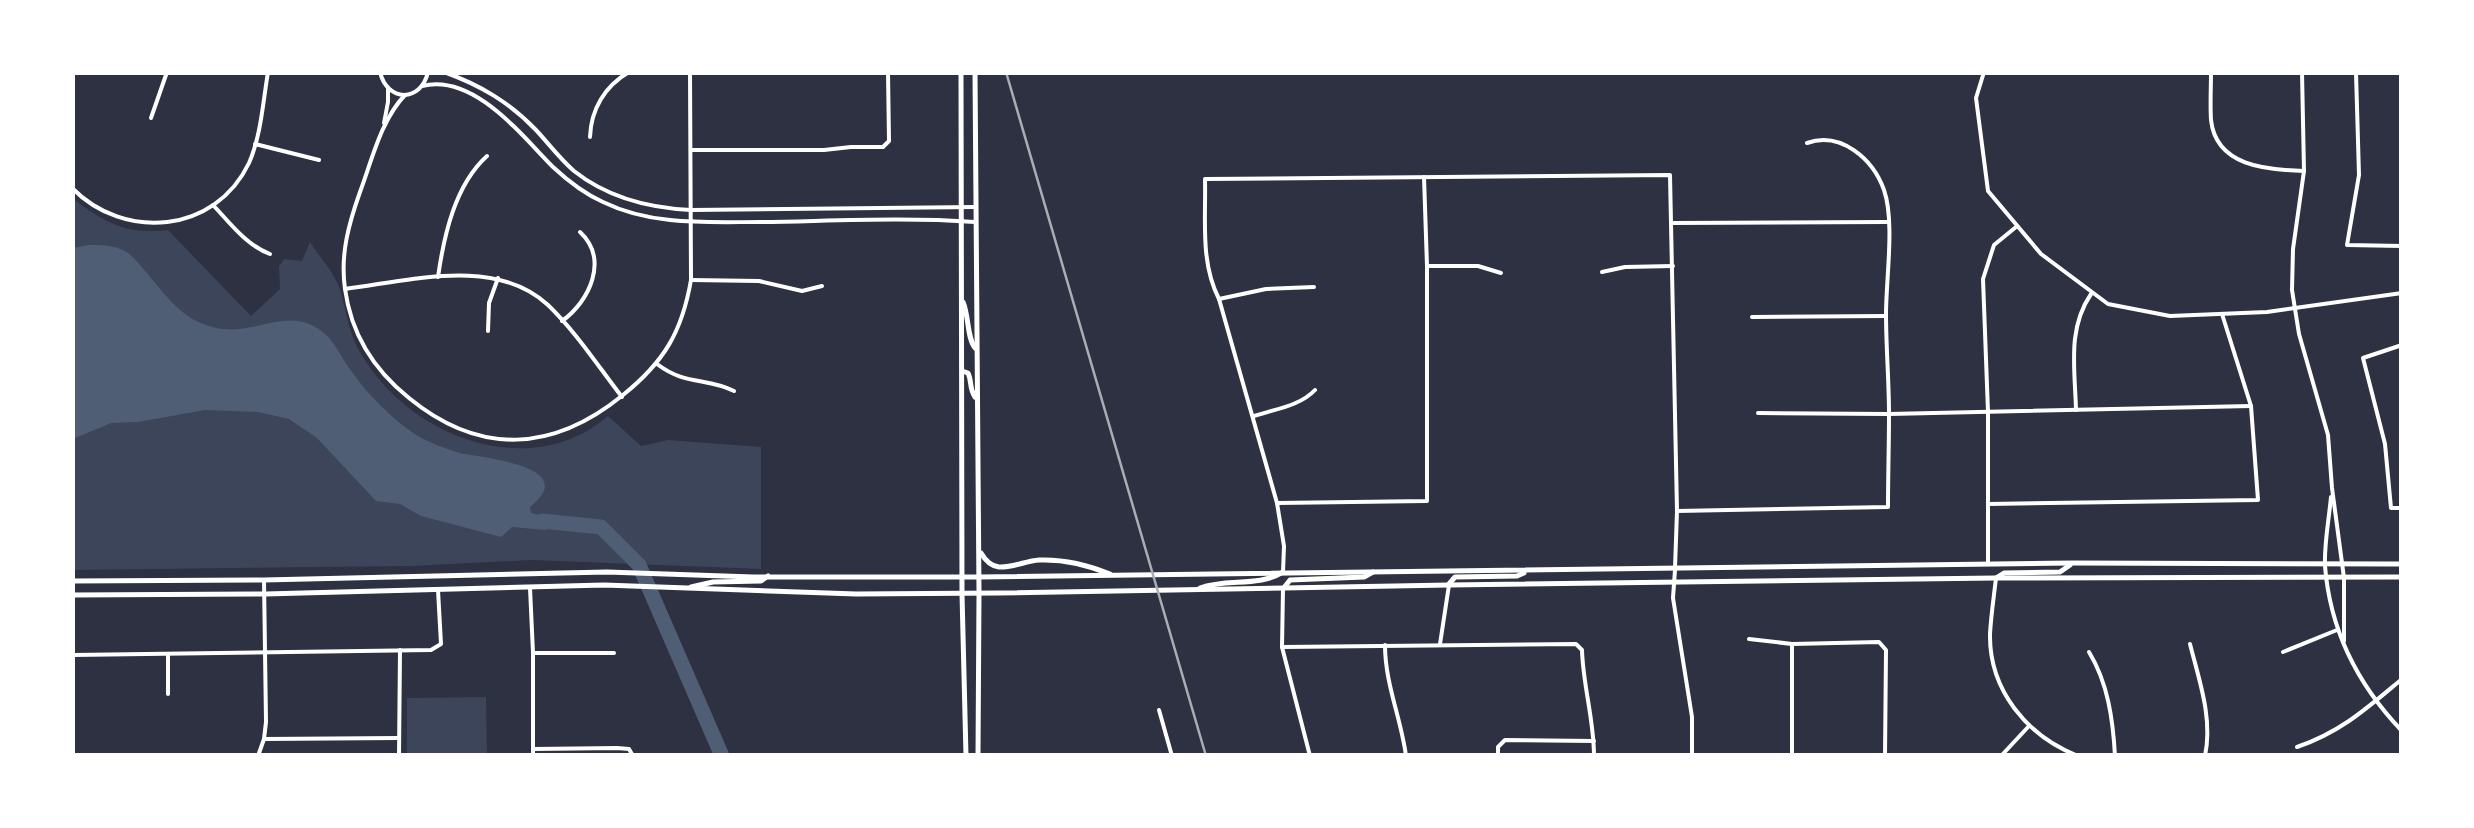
<svg xmlns="http://www.w3.org/2000/svg" width="2474" height="828" font-family="Lora,serif">
<rect width="100%" height="100%" fill="#2d3142"/>
<g fill="#3c4559">
<path d="M72 198C105 223 127 235 168 230L251 316 280 289 279 266 284 259 302 261 310 242C319 256 333 271 339 287 347 310 347 329 360 352 407 436 529 484 608 416L641 446 668 440 761 447V569L532 560 411 566 73 570Z"/>
<path d="M486 697 487 755H407V698Z"/>
</g>
<path fill="#4f5d75" d="M88 245C102 245 113 245 125 251 134 256 140 266 147 273 168 298 183 321 217 328 253 336 287 306 320 330 335 340 341 358 352 372 369 396 393 420 418 436 430 443 447 449 460 453 483 458 582 466 530 507L531 513 549 517 558 523 546 530 512 527 501 537 421 516 400 504 376 501 317 438 289 419 258 412 205 410 138 422 111 423 73 439V248Z"/>
<g fill="none" stroke-linecap="round" stroke-linejoin="round">
<path stroke="#4f5d75" stroke-width="15" d="M542 521 601 527 639 565 722 756"/>
<g stroke="#fff" stroke-width="4">
<path d="M1984 72 1976 98 1988 191 2041 254 2108 304 2170 316 2267 312 2402 293"/>
<path d="M2211 72C2211 88 2210 104 2211 120 2216 166 2266 170 2304 171"/>
<path d="M2302 72 2304 171 2293 249 2292 290 2299 334 2328 435 2332 488 2344 578V641"/>
<path d="M2402 73H2356L2359 175 2347 245 2402 246"/>
<path d="M405 95C381 120 372 160 360 192 349 223 340 254 345 289 351 333 374 370 409 398 480 456 553 452 623 395 664 362 682 332 691 280L690 72"/>
<path d="M151 118 167 72"/>
<path d="M384 123 388 102V89"/>
<path d="M590 137C591 109 605 86 629 72"/>
<path d="M255 144 319 160"/>
<path d="M691 150H824L851 147H883L889 141 888 72"/>
<path d="M72 188C124 241 215 234 249 163 261 136 263 102 268 72"/>
<path d="M213 205C230 223 246 245 270 254"/>
<path d="M1672 223 1887 222"/>
<path d="M1427 266H1478L1501 273"/>
<path d="M1602 272 1625 267 1673 266"/>
<path d="M438 277C444 235 455 185 487 156"/>
<path d="M691 280 759 281 802 291 822 286"/>
<path d="M345 289C409 281 495 256 548 305 576 332 598 366 622 397"/>
<path d="M1219 299 1266 289 1314 287"/>
<path d="M1752 317 1886 316"/>
<path d="M562 321C590 301 609 259 580 232"/>
<path d="M488 331 489 303 498 278"/>
<path d="M2402 345 2363 358 2385 444 2391 508H2402"/>
<path d="M657 364C686 386 706 377 734 391"/>
<path d="M2076 410C2075 369 2067 329 2091 294"/>
<path d="M1758 413 1889 414 2251 406"/>
<path d="M1254 416C1275 409 1300 406 1315 390"/>
<path d="M2331 497C2329 519 2324 544 2325 566 2330 630 2358 685 2402 731"/>
<path d="M1277 503 1427 501V266L1424 177"/>
<path d="M1988 504 2258 500 2251 406 2222 314"/>
<path d="M1677 511 1888 507C1888 476 1889 445 1889 414 1889 381 1886 347 1886 314 1886 278 1895 222 1884 190 1873 159 1841 131 1807 143"/>
<path d="M1988 564V412L1983 279 1994 245 2016 227"/>
<path d="M1283 572 1284 546 1277 503 1219 299C1200 262 1206 220 1205 179L1670 175 1677 511 1675 568"/>
<path d="M1996 578C1994 596 1991 615 1990 634 1989 690 2027 736 2078 756"/>
<path d="M530 588 533 653V756"/>
<path d="M1283 589 1282 647 1310 756"/>
<path d="M1749 639 1792 644 1879 642 1886 650 1885 756"/>
<path d="M1440 644 1449 585"/>
<path d="M1792 644V756"/>
<path d="M2190 644C2199 680 2213 718 2205 756"/>
<path d="M1385 645C1385 684 1401 718 1406 756"/>
<path d="M1282 647 1576 644 1582 650C1583 686 1594 719 1594 756"/>
<path d="M2089 652C2108 683 2113 720 2115 756"/>
<path d="M2283 652 2337 630"/>
<path d="M533 653H614"/>
<path d="M72 672 73 655 431 650 441 644 438 590"/>
<path d="M168 694V654"/>
<path d="M1159 710 1172 756"/>
<path d="M264 739 399 738"/>
<path d="M2297 747C2341 732 2367 708 2402 679"/>
<path d="M533 749 617 748 629 749 633 756"/>
<path d="M399 756 400 650"/>
<path d="M1498 756V747L1505 740 1594 741"/>
<path d="M2001 756 2029 726"/>
</g>
<g stroke="#fff" stroke-width="4">
<path d="M380 72C387 102 421 103 428 72"/>
<path d="M444 72C480 85 509 102 536 130 549 144 560 159 574 171 608 198 648 208 691 210L975 207"/>
<path d="M422 86C474 73 522 136 553 167 568 181 585 194 603 202 652 226 707 222 761 222 832 221 904 217 975 222"/>
<path d="M1675 570 1673 598 1692 717V756"/>
<path d="M258 756 264 739 266 722 264 580"/>
</g>
<g stroke="#fff" stroke-width="5">
<path d="M691 587 713 582 761 581 768 576"/>
<path d="M962 594 966 756"/>
<path d="M978 756 979 594"/>
</g>
<g stroke="#fff" stroke-width="5">
<path d="M961 72 962 593"/>
<path d="M975 72 979 593"/>
<path d="M963 302C969 316 967 338 975 348"/>
<path d="M962 371 968 373C972 381 969 388 975 397"/>
<path d="M981 553C985 560 990 566 999 567 1011 568 1026 561 1039 560 1064 559 1088 565 1110 574"/>
<path d="M1996 578 2004 573 2060 572 2070 565"/>
<path d="M72 581 264 580 607 572 753 577H979L2072 563 2402 564"/>
<path d="M1449 584 1455 577 1517 576 1524 573"/>
<path d="M1200 588C1226 578 1258 587 1281 573"/>
<path d="M1283 589 1290 580 1364 577 1373 572"/>
<path d="M72 595 265 594 604 585 856 594 998 593 1449 585 1996 578 2402 577"/>
</g>
<path stroke="#abadb3" stroke-width="2.5" d="M1006 72 1206 756"/>
</g>
<rect width="2474" height="828" fill="none" stroke="#ffffff" stroke-width="150"/>
</svg>
